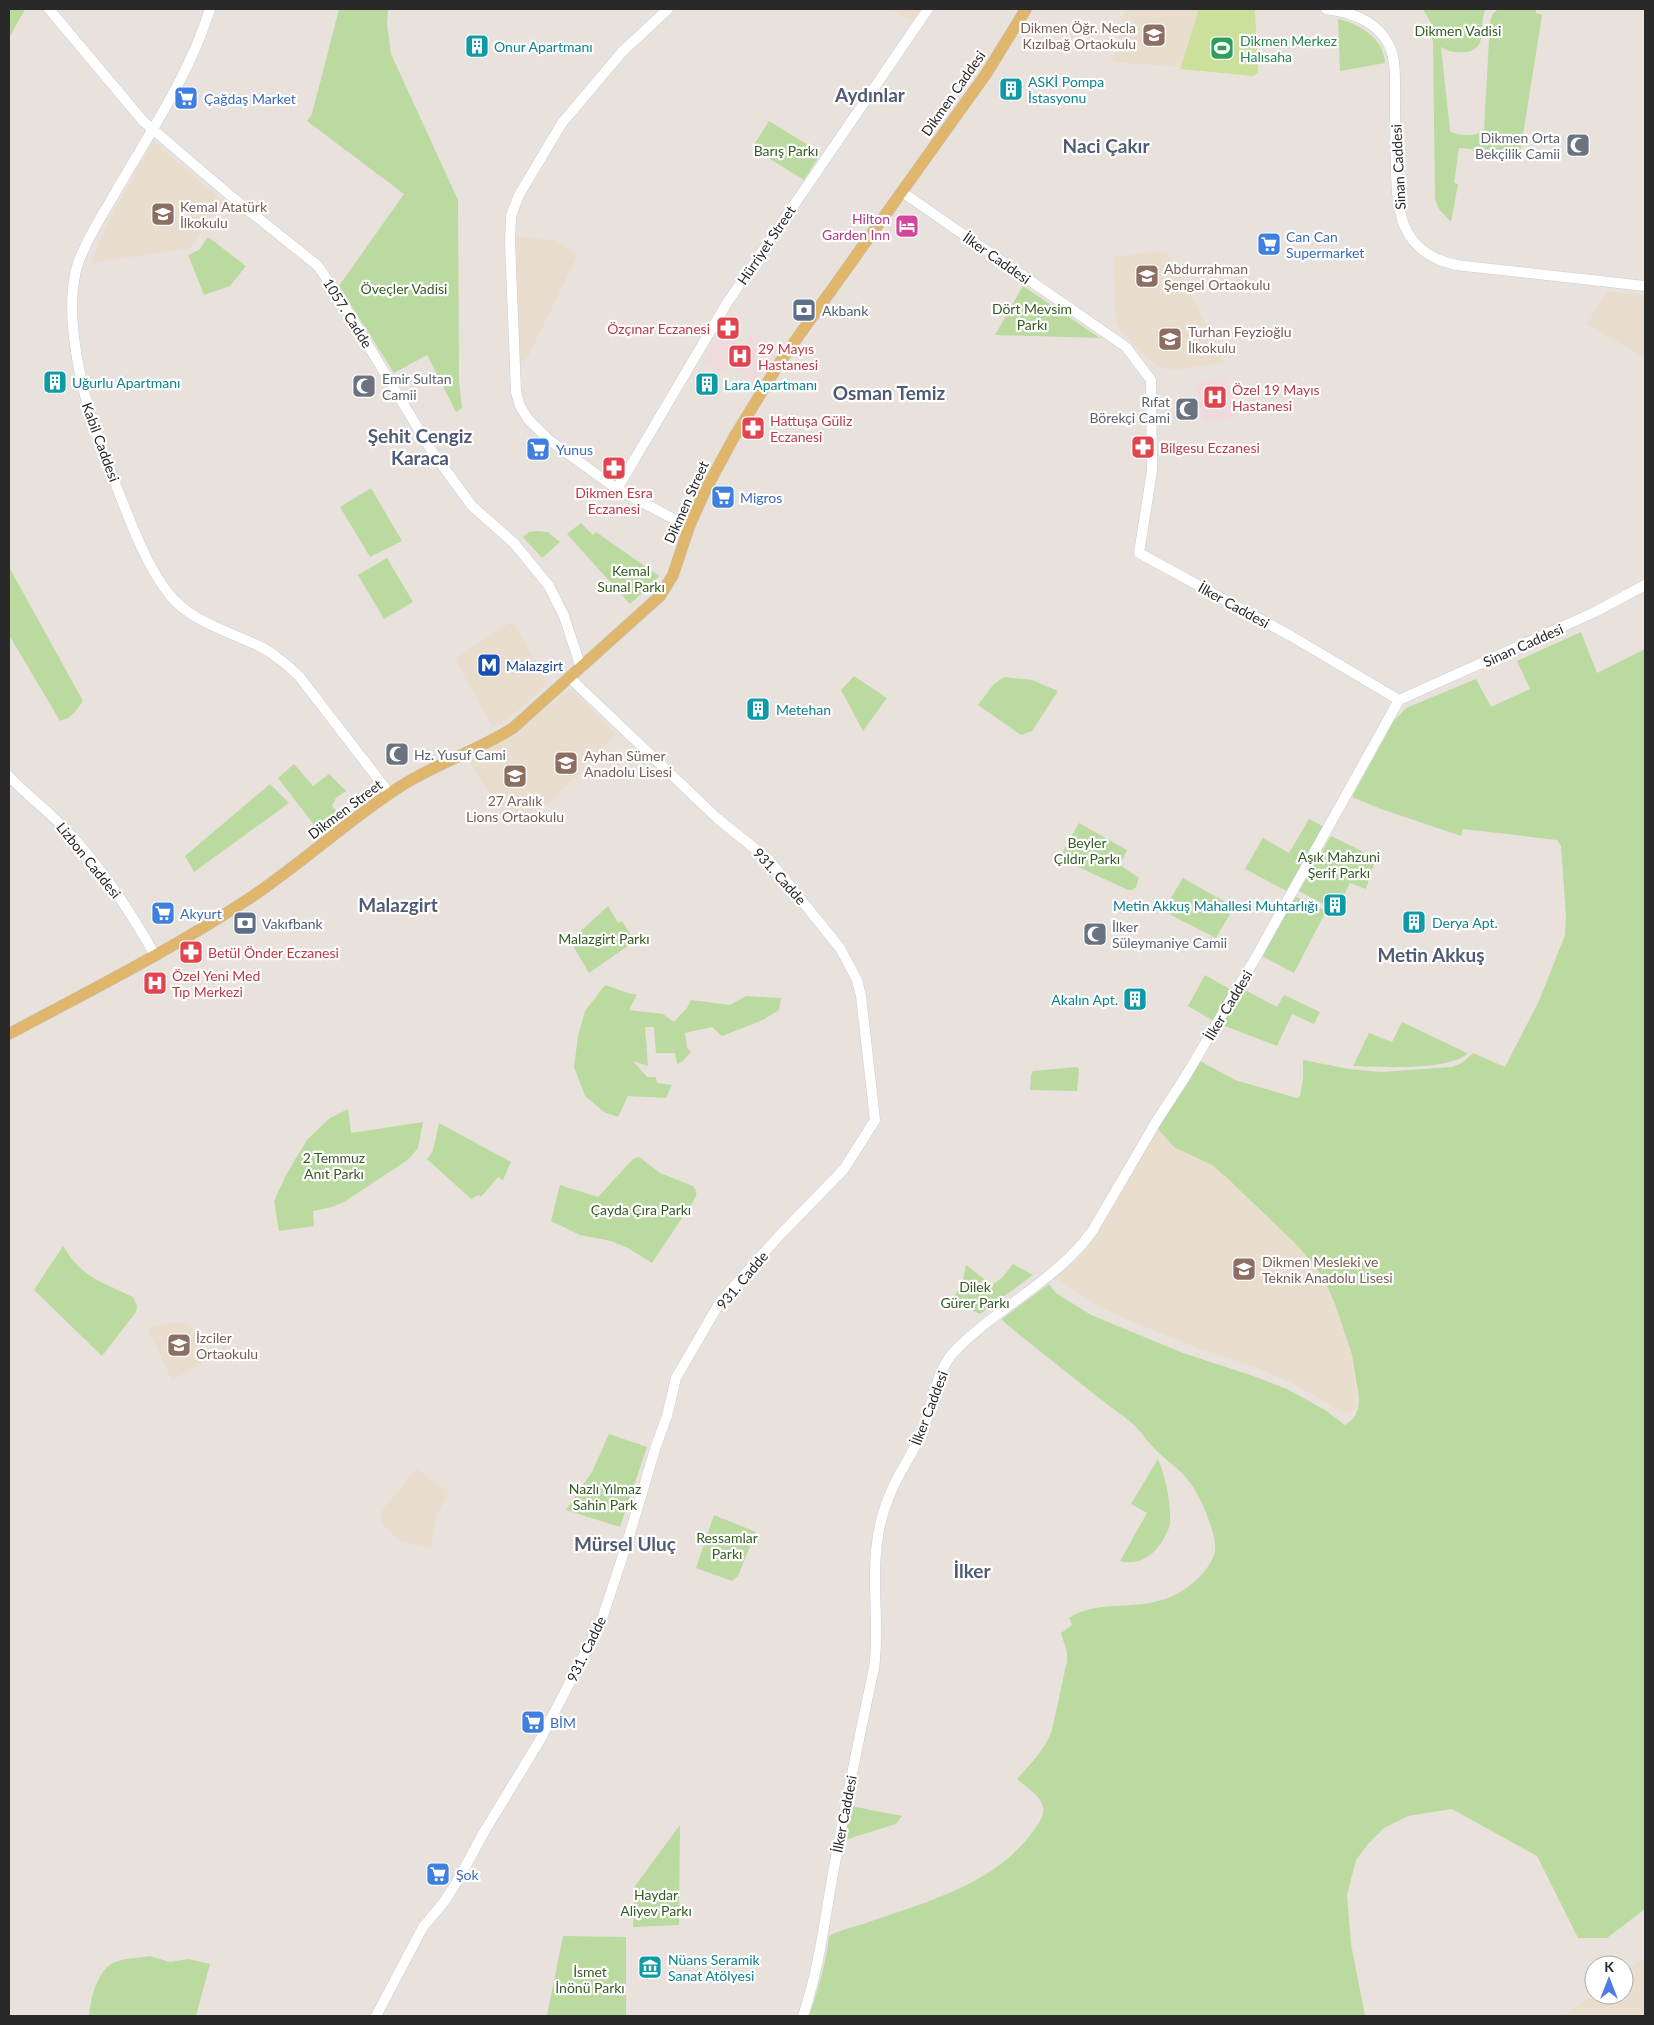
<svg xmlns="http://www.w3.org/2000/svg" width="1654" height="2025" font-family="Lato,sans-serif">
<rect width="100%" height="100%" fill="#e9e2dc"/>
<g fill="#e9ddcd">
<path d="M891 9H921L914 19 909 20Z"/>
<path d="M1125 9H1199L1180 67 1112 62Z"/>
<path d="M153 141 223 201 193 245 189 248 91 263 105 228Z"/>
<path d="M516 236 554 240 578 254 527 359 522 362 519 360Z"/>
<path d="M1158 251 1166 252 1191 294 1224 363 1174 370 1157 366 1137 348 1120 329 1116 322 1113 257Z"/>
<path d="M1607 291 1645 296V358L1587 324Z"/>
<path d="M513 621 547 683 519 710 495 727 492 726 456 661 457 656Z"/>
<path d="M570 688 616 734 548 805 513 825 509 823 468 761 520 729Z"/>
<path d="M1157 1128 1174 1147 1212 1165 1226 1177 1299 1247 1323 1277 1335 1304 1352 1355 1356 1391V1407L1353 1411 1346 1414 1290 1382 1257 1368 1200 1349 1130 1321 1094 1304 1058 1280 1057 1277 1085 1252 1096 1235Z"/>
<path d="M177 1322 189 1325 196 1332 209 1359 172 1380 148 1329 156 1325Z"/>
<path d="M416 1469 449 1492 436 1517 431 1549 399 1540 382 1523 380 1513Z"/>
<path d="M1645 1957V2016H1563L1594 1994 1624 1995V1972Z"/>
</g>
<g fill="#efdade">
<path d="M721 333 742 347 751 334 778 351 756 383 729 366 723 374 703 362Z"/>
<path d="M1224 376 1230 390 1234 419 1203 422 1195 383Z"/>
</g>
<g fill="#bada9f">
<path d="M9 9H25L9 38Z"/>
<path d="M339 9H388L387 23 391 54 458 200 459 381 462 408 456 412 427 355 394 373 339 286 404 194 307 121 312 114Z"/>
<path d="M1423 9H1486C1477 23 1490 48 1467 52 1456 53 1449 52 1441 47L1450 131C1456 136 1479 137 1484 130L1490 21 1492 15 1498 9H1536V13L1542 15 1520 154 1459 148 1454 183 1458 184 1451 222 1439 209 1435 199 1433 42 1429 31 1434 28Z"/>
<path d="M1338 19C1360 24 1384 39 1385 63L1340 71Z"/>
<path d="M769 121 821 153 804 180 752 148Z"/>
<path d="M208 237 246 266 230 286 204 295 188 255 199 250Z"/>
<path d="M1023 286 1100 338 995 335Z"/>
<path d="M371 488 402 541 370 557 340 507Z"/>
<path d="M581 523 593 535 596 532 659 576 651 585 630 604 567 534Z"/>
<path d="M537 531 548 532 560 542 542 558 523 537 529 532Z"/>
<path d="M387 558 413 602 384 619 358 575Z"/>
<path d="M9 567 83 701 75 712 68 718 60 721 9 635Z"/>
<path d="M1581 632 1597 673 1645 649V1909L1607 1938H1578L1537 1856 1452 1809 1408 1816 1384 1828 1368 1844 1356 1860 1347 1895 1351 1944 1365 2016H809C818 1990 826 1964 829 1936 842 1929 855 1927 869 1922 926 1902 993 1885 1031 1834 1037 1826 1045 1817 1043 1807 1041 1796 1025 1786 1017 1779 1030 1764 1045 1750 1052 1730L1067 1661V1652L1061 1633 1072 1625 1069 1618C1102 1596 1147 1616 1185 1589 1197 1581 1212 1566 1215 1551 1217 1535 1201 1497 1191 1484 1181 1469 1165 1460 1153 1447 1147 1441 1142 1433 1136 1427 1126 1417 1114 1410 1103 1401 1070 1375 1037 1349 1005 1323L1002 1319 1049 1284 1056 1293 1091 1315 1183 1353 1256 1377 1287 1389 1325 1410 1345 1425 1354 1418 1358 1409 1359 1398 1352 1355 1335 1304 1323 1277 1299 1247 1226 1177 1212 1165 1174 1147 1157 1128 1200 1061 1235 1080 1297 1098 1300 1096 1303 1079V1060L1349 1069 1381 1072 1452 1067 1462 1063 1473 1053 1505 1067 1539 1001 1565 935 1566 916 1561 846 1557 840 1463 829 1461 836 1381 809 1352 797 1393 722 1406 708 1476 679 1491 707 1530 689 1517 661Z"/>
<path d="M854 676 887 698 863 731 841 690Z"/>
<path d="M1004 677 1032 680 1058 691 1032 731 1021 735 978 705 993 685Z"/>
<path d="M294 764 313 786 329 774 346 791 336 798 332 806 340 815 318 830 278 778Z"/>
<path d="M270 784 289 803 194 872 185 856Z"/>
<path d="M1309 819 1328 829 1292 895 1326 911 1294 973 1258 954 1292 894 1245 869 1263 838 1289 853Z"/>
<path d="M1079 823 1127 850 1120 865 1139 878 1136 887 1132 890H1128L1059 858Z"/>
<path d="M1331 836 1376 858 1366 889 1350 883 1341 901 1329 896 1325 905 1299 891Z"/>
<path d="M1183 878 1234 907 1216 938 1163 911Z"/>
<path d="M608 906 618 923 622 921 635 941 589 973 570 941Z"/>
<path d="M1205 975 1235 992 1239 987 1277 1007 1284 995 1320 1012 1314 1024 1292 1014 1277 1046 1217 1023 1188 1006Z"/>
<path d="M605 985 628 993 637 995 629 1010 663 1014 674 1022 687 1008 691 1000 730 1005 746 996 781 998 779 1010 763 1020 722 1036 712 1027 685 1033 687 1048 691 1052 682 1062 677 1064 675 1053H656L654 1027H645L648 1066 633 1061 647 1077H656L657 1083 672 1085 666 1098 628 1096 618 1117 604 1112 585 1096 574 1067 578 1036 585 1011Z"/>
<path d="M1402 1022 1467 1053V1054C1447 1071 1380 1067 1353 1066L1369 1033 1392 1042Z"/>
<path d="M1076 1067 1079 1069 1077 1091 1030 1090 1031 1075 1033 1071Z"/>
<path d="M348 1109 351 1133 423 1122 418 1148 409 1159 344 1202 332 1207 313 1211 314 1226 279 1231 274 1201 287 1173 307 1140 330 1118Z"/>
<path d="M439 1123 511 1162 503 1180 498 1177 481 1197 479 1195 471 1199 427 1159 433 1151Z"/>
<path d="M639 1157 660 1173 693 1186C699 1193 696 1197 692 1203L652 1263 628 1248 611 1241 580 1235 551 1221 560 1185 598 1197 633 1159Z"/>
<path d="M63 1246C83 1279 101 1281 133 1297L137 1306 136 1312 102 1356 34 1290Z"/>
<path d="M1013 1264 1033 1275 980 1314 952 1301 963 1280 966 1265 992 1285 1002 1278Z"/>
<path d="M609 1434 647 1447 620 1527 566 1510 592 1472Z"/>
<path d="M1158 1459C1166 1478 1171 1503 1170 1524 1169 1529 1166 1534 1164 1538 1155 1555 1139 1566 1120 1561L1147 1513 1131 1504Z"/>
<path d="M714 1515 756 1532 738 1576 732 1581 696 1568Z"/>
<path d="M851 1806 902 1816 896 1824 848 1839 844 1835Z"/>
<path d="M680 1825 679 1925 633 1927 635 1886Z"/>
<path d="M563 1936 626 1937V2016H547Z"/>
<path d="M150 1956 170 1962 188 1959 210 1964 196 2016H89C90 2000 98 1968 115 1962 126 1958 139 1958 150 1956Z"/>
</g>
<path fill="#cbe09b" d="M1199 9H1255L1258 73 1253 76 1180 69Z"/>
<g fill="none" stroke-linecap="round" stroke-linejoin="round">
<g stroke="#c8ccd5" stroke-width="11">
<g id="secondary">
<path d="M49 9 143 121 232 197 318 266 341 300 431 450 472 506 514 543 549 586 564 616 581 668"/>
<path d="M210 9C190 74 149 134 115 193 103 214 79 251 75 275 64 330 87 413 108 465 124 504 143 562 169 594 192 623 229 631 261 647 276 655 287 665 299 676L389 793"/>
<path d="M668 9 622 52 562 123 519 195 511 216 510 241 516 392 520 406 528 419 549 440 617 489 689 527"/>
<path d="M1326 9C1351 12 1377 21 1389 45 1396 59 1395 78 1395 94 1395 115 1395 137 1396 158 1396 208 1398 252 1456 265L1645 286"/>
<path d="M902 192 1126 347 1151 380 1152 471 1139 553 1291 636 1399 700"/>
<path d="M617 489 727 303 928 9"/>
<path d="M1399 700 1595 612 1645 585"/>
<path d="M9 776C27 796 49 811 67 831 102 868 130 911 155 955"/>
<path d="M376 2016 423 1927 444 1902 458 1880 484 1832 540 1740 601 1622 627 1543 656 1446 667 1416 676 1378 720 1302 779 1236 844 1169 875 1120 861 996 857 980 840 948 769 860 718 819 570 678"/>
<path d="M803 2016C821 1963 826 1907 837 1852 848 1790 861 1729 874 1668 880 1627 871 1584 877 1543 879 1525 886 1502 894 1485 904 1464 919 1444 926 1421 934 1398 937 1370 954 1352 997 1307 1057 1281 1093 1230L1156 1122 1187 1074 1256 957 1399 700"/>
</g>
</g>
<g stroke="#c3c3c3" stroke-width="12">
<path id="primary" d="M9 1034C91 990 175 948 253 896 300 864 342 826 389 794 427 767 473 753 513 728L660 596 673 575 689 527 705 491 733 439 780 362 986 74 1026 9"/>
</g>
<use href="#secondary" stroke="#fff" stroke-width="10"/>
<use href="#primary" stroke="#dfb66b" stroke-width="11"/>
</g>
<defs>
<g id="school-square" transform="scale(1.25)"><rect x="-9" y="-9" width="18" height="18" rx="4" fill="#8d6e63" stroke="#fff"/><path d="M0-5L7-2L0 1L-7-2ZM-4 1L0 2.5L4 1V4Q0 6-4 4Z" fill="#fff"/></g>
<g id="building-square" transform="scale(1.25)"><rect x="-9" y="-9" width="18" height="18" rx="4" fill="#0f9aa8" stroke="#fff"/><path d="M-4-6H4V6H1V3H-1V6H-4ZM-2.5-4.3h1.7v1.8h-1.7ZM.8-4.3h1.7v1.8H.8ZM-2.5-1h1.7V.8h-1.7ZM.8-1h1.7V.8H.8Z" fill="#fff"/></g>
<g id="stadium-square" transform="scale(1.25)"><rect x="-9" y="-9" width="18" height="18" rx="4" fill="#2e9e5b" stroke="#fff"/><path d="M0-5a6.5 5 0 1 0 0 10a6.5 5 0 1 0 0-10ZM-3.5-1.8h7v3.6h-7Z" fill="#fff"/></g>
<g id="supermarket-square" transform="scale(1.25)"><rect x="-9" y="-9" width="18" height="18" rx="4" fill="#3f7fe0" stroke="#fff"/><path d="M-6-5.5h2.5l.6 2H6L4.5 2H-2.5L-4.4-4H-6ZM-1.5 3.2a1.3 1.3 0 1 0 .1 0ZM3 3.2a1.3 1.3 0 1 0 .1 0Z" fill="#fff"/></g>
<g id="mosque-square" transform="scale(1.25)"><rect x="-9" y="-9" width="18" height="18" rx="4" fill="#6b7280" stroke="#fff"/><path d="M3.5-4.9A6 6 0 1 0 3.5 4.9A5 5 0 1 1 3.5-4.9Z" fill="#fff"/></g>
<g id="hotel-square" transform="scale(1.25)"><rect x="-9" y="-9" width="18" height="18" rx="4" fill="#d1479c" stroke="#fff"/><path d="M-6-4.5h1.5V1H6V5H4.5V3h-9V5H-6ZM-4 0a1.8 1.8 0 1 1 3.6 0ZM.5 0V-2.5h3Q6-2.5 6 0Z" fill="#fff"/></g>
<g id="bank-square" transform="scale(1.25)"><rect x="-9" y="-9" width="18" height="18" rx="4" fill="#5c6f8a" stroke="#fff"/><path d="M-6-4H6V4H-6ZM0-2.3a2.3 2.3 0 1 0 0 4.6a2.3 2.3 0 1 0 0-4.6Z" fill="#fff"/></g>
<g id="pharmacy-square" transform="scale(1.25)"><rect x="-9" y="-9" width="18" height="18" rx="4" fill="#e0444e" stroke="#fff"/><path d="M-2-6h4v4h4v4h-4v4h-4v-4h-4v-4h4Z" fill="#fff"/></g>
<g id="hospital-square" transform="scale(1.25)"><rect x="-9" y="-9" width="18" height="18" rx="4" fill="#e0444e" stroke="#fff"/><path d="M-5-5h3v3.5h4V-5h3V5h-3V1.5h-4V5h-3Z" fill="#fff"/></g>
<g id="metro-square" transform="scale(1.25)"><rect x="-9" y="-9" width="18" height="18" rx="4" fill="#1a4fb4" stroke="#fff"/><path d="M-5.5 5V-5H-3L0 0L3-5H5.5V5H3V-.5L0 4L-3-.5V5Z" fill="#fff"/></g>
<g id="museum-square" transform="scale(1.25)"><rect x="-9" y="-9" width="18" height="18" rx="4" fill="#0f9aa8" stroke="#fff"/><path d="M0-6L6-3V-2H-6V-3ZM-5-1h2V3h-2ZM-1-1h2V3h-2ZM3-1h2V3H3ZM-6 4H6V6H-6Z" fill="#fff"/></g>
</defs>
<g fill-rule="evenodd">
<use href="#school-square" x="1154" y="35"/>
<use href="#building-square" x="477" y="46"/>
<use href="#stadium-square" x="1222" y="48"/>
<use href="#building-square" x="1011" y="89"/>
<use href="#supermarket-square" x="186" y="98"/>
<use href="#mosque-square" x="1578" y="145"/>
<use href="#school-square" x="163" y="214"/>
<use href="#hotel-square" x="907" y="226"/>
<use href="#supermarket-square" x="1269" y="244"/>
<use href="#school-square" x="1147" y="276"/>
<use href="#bank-square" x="804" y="310"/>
<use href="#pharmacy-square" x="728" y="328"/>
<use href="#school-square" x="1170" y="339"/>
<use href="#hospital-square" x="740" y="356"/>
<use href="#building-square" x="55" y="382"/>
<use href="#building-square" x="707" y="384"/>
<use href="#mosque-square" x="364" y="386"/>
<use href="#hospital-square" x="1215" y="397"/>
<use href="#mosque-square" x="1187" y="409"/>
<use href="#pharmacy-square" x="753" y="428"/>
<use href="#pharmacy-square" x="1143" y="447"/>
<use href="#supermarket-square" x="538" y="449"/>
<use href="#pharmacy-square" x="614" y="468"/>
<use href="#supermarket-square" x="723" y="497"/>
<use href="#metro-square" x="489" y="665"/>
<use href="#building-square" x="758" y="709"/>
<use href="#mosque-square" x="397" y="754"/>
<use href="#school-square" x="566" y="763"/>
<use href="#school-square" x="515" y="776"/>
<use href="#building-square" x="1335" y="905"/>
<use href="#supermarket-square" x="163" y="913"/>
<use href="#building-square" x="1414" y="922"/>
<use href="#bank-square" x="245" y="923"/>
<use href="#mosque-square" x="1095" y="934"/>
<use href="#pharmacy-square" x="191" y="952"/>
<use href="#hospital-square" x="155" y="983"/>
<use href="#building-square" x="1135" y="999"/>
<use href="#school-square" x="1244" y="1269"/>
<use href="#school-square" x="179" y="1345"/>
<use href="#supermarket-square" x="533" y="1722"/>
<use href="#supermarket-square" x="438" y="1874"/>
<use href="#museum-square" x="650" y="1967"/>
</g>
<g text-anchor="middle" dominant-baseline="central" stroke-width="4.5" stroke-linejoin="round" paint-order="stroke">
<g font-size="14" fill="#785e54" stroke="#fff" text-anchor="start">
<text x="1136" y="27" text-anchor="end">Dikmen Öğr. Necla<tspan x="1136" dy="16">Kızılbağ Ortaokulu</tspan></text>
<text x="180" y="206">Kemal Atatürk<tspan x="180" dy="16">İlkokulu</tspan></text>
<text x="1164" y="268">Abdurrahman<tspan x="1164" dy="16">Şengel Ortaokulu</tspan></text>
<text x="1188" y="331">Turhan Feyzioğlu<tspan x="1188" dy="16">İlkokulu</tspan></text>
<text x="584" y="755">Ayhan Sümer<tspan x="584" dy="16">Anadolu Lisesi</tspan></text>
<text x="515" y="800" text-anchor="middle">27 Aralık<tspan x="515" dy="16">Lions Ortaokulu</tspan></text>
<text x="1262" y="1261">Dikmen Mesleki ve<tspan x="1262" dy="16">Teknik Anadolu Lisesi</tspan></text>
<text x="196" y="1337">İzciler<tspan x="196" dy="16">Ortaokulu</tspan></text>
</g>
<g font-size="14" fill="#355c22" stroke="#fff">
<text x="1458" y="30">Dikmen Vadisi</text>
<text x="786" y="150">Barış Parkı</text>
<text x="404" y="288">Öveçler Vadisi</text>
<text x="1032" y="308">Dört Mevsim<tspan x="1032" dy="16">Parkı</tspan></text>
<text x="631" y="570">Kemal<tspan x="631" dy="16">Sunal Parkı</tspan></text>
<text x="1087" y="842">Beyler<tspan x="1087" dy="16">Çıldır Parkı</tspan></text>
<text x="1339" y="856">Aşık Mahzuni<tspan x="1339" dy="16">Şerif Parkı</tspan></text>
<text x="604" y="938">Malazgirt Parkı</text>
<text x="334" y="1157">2 Temmuz<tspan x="334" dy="16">Anıt Parkı</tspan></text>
<text x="641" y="1209">Çayda Çıra Parkı</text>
<text x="975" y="1286">Dilek<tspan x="975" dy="16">Gürer Parkı</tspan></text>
<text x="605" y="1488">Nazlı Yılmaz<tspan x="605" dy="16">Sahin Park</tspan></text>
<text x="727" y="1537">Ressamlar<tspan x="727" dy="16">Parkı</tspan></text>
<text x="656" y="1894">Haydar<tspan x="656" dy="16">Aliyev Parkı</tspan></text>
<text x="590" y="1971">İsmet<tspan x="590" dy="16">İnönü Parkı</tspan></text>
</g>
<g font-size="14" fill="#27864d" stroke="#fff" text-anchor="start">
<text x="1240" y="40">Dikmen Merkez<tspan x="1240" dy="16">Halısaha</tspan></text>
</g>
<g font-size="14" fill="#0d838f" stroke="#fff" text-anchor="start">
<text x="494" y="46">Onur Apartmanı</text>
<text x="1028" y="81">ASKİ Pompa<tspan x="1028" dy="16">İstasyonu</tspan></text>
<text x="72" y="382">Uğurlu Apartmanı</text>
<text x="724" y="384">Lara Apartmanı</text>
<text x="776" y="709">Metehan</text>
<text x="1318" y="905" text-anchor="end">Metin Akkuş Mahallesi Muhtarlığı</text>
<text x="1432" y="922">Derya Apt.</text>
<text x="1118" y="999" text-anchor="end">Akalın Apt.</text>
<text x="668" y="1959">Nüans Seramik<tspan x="668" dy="16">Sanat Atölyesi</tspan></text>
</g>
<g font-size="14" fill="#292929" stroke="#fff">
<text transform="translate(953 93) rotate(-55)">Dikmen Caddesi</text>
<text transform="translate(1398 167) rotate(-93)">Sinan Caddesi</text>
<text transform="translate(766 245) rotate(-56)">Hürriyet Street</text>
<text transform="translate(997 258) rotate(35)">İlker Caddesi</text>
<text transform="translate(348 313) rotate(58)">1057. Cadde</text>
<text transform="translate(101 442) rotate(70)">Kabil Caddesi</text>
<text transform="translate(686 502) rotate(-66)">Dikmen Street</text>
<text transform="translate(1234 605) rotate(29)">İlker Caddesi</text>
<text transform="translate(1523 645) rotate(-24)">Sinan Caddesi</text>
<text transform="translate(345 809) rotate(-37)">Dikmen Street</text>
<text transform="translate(89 860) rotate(51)">Lizbon Caddesi</text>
<text transform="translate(780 876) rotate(48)">931. Cadde</text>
<text transform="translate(1228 1005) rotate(-59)">İlker Caddesi</text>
<text transform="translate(742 1280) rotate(-50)">931. Cadde</text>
<text transform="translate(929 1408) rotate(-69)">İlker Caddesi</text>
<text transform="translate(586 1649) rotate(-64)">931. Cadde</text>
<text transform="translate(844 1814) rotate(-79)">İlker Caddesi</text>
</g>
<g font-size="14" fill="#366cbe" stroke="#fff" text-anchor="start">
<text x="204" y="98">Çağdaş Market</text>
<text x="1286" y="236">Can Can<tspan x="1286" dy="16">Supermarket</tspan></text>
<text x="556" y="449">Yunus</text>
<text x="740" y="497">Migros</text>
<text x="180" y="913">Akyurt</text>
<text x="550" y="1722">BİM</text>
<text x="456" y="1874">Şok</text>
</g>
<g font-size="14" fill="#5b616d" stroke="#fff" text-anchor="start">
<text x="1560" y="137" text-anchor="end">Dikmen Orta<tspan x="1560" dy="16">Bekçilik Camii</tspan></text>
<text x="382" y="378">Emir Sultan<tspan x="382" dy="16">Camii</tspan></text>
<text x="1170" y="401" text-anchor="end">Rıfat<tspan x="1170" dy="16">Börekçi Cami</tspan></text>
<text x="414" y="754">Hz. Yusuf Cami</text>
<text x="1112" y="926">İlker<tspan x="1112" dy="16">Süleymaniye Camii</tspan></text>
</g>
<g font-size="14" fill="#b23c85" stroke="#fff" text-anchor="end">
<text x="890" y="218">Hilton<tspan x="890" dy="16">Garden Inn</tspan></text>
</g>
<g font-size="14" fill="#4e5e75" stroke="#fff" text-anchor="start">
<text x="822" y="310">Akbank</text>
<text x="262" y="923">Vakıfbank</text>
</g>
<g font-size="14" fill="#be3a42" stroke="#fff" text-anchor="start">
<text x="710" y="328" text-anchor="end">Özçınar Eczanesi</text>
<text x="758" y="348">29 Mayıs<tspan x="758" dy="16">Hastanesi</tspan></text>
<text x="1232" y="389">Özel 19 Mayıs<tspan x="1232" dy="16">Hastanesi</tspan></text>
<text x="770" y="420">Hattuşa Güliz<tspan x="770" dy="16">Eczanesi</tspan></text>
<text x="1160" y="447">Bilgesu Eczanesi</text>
<text x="614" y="492" text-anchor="middle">Dikmen Esra<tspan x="614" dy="16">Eczanesi</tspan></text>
<text x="208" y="952">Betül Önder Eczanesi</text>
<text x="172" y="975">Özel Yeni Med<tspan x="172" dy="16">Tıp Merkezi</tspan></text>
</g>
<g font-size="14" fill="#164399" stroke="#fff" text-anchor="start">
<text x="506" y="665">Malazgirt</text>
</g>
<g font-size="19" font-weight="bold" fill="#4f5a74" stroke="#fff">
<text x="870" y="94">Aydınlar</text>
<text x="1106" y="145">Naci Çakır</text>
<text x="889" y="392">Osman Temiz</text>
<text x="420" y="435">Şehit Cengiz<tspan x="420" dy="22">Karaca</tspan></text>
<text x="398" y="904">Malazgirt</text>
<text x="1431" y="954">Metin Akkuş</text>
<text x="625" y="1543">Mürsel Uluç</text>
<text x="972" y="1570">İlker</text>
</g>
</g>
<rect width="1654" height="2025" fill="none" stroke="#292929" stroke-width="20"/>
<g transform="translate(1609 1980)"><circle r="24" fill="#ffffff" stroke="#a9a9a9"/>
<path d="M0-4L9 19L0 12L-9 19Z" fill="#4e7ce4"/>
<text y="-8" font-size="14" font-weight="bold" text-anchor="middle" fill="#292929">K</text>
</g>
</svg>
